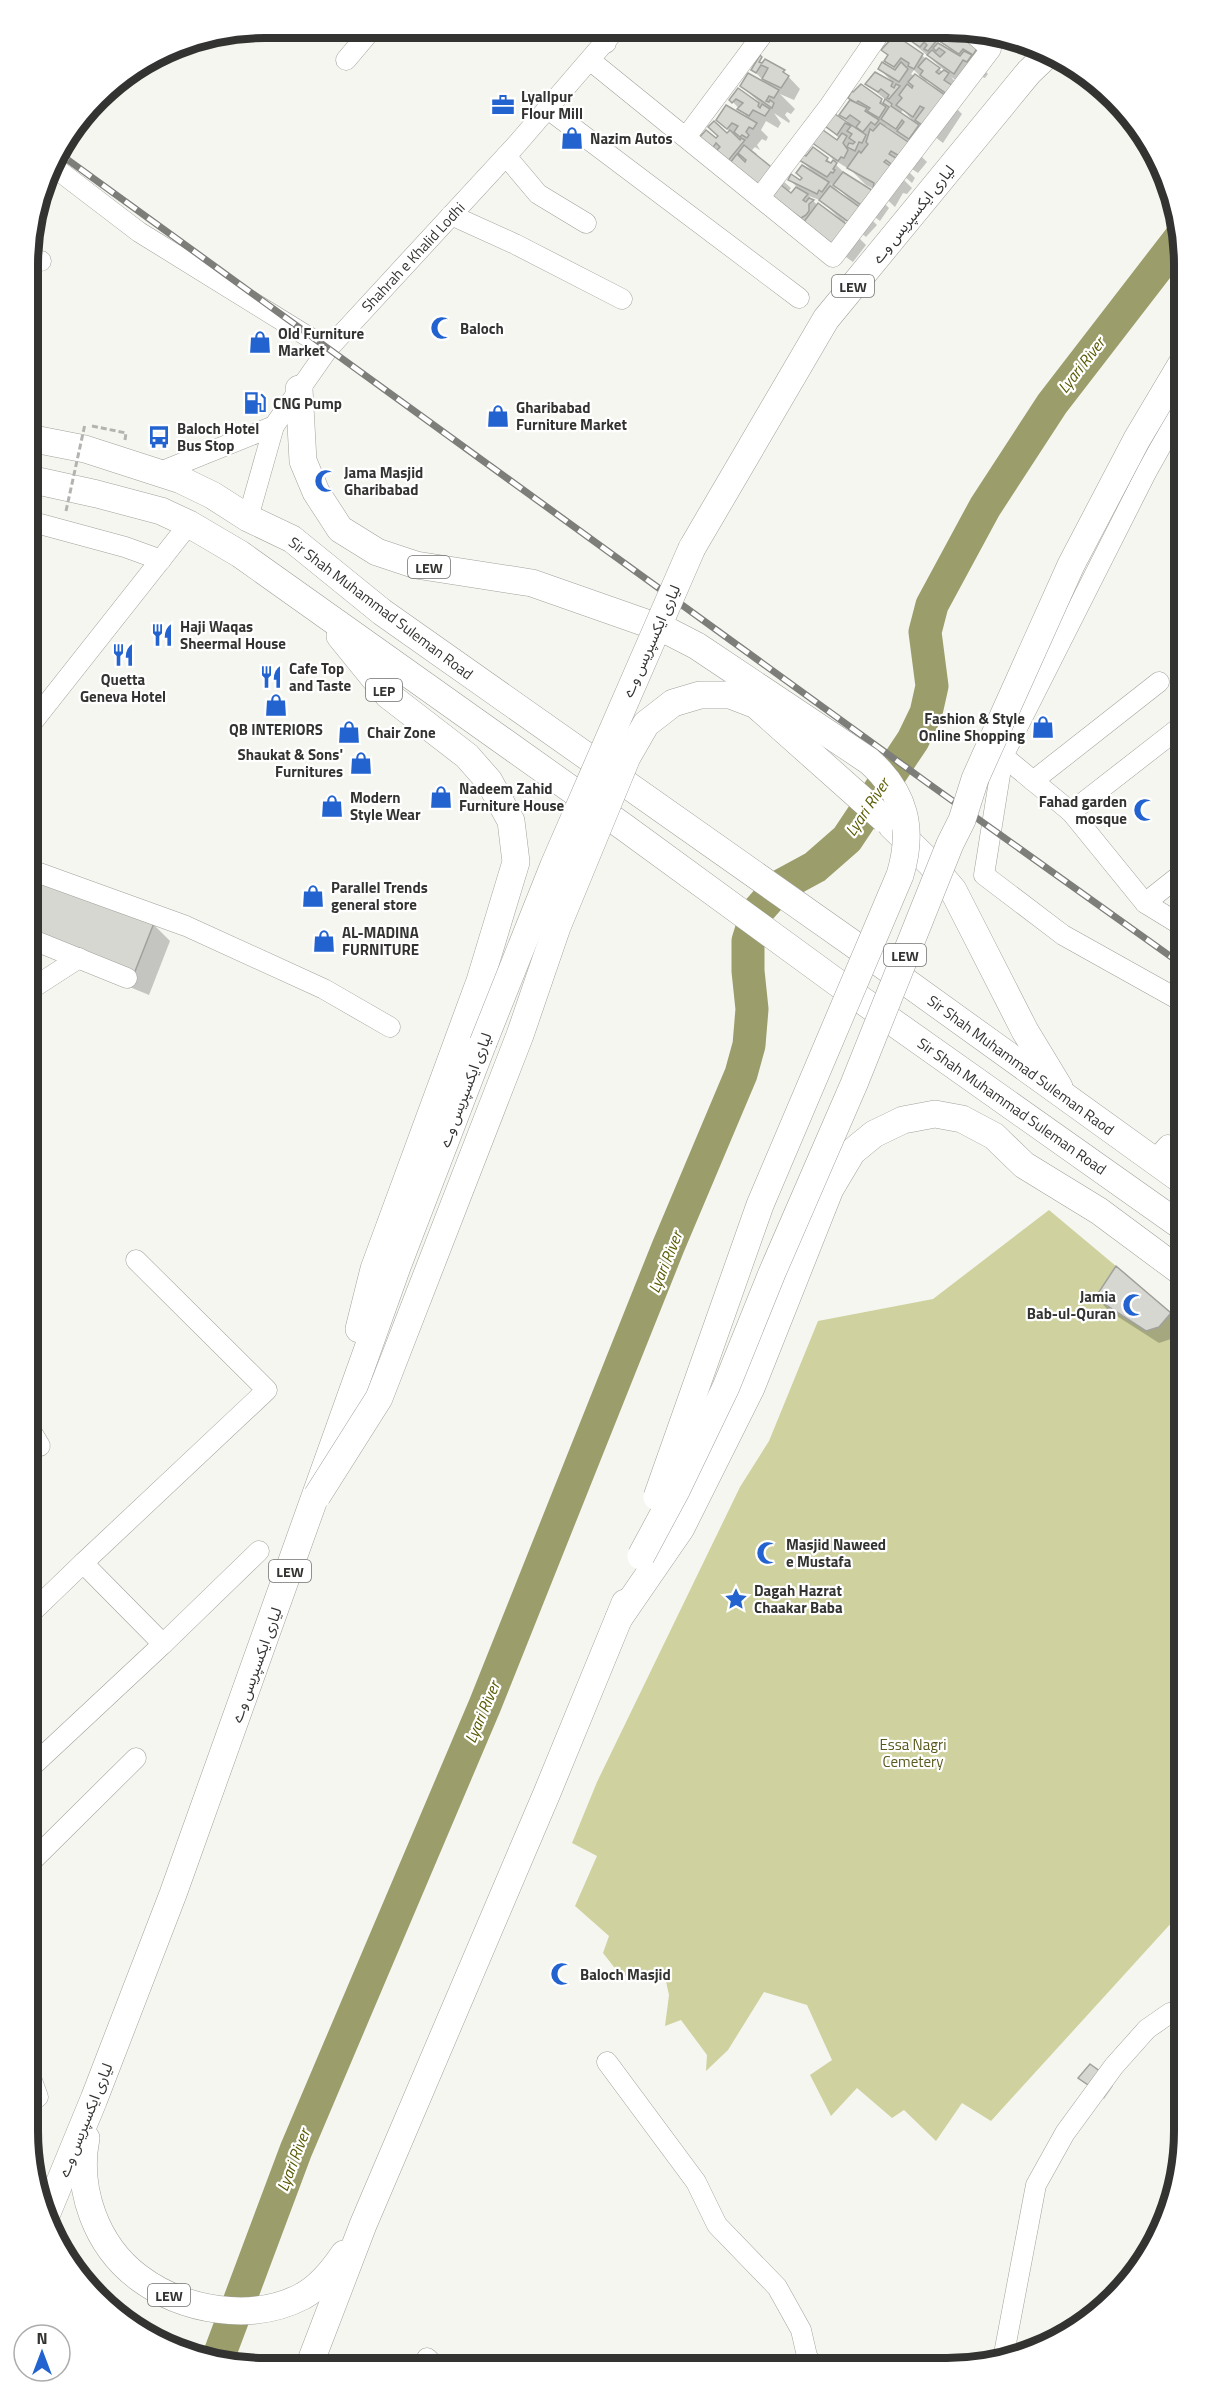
<svg xmlns="http://www.w3.org/2000/svg" width="1211" height="2395" font-family="'Titillium Web','Noto Sans Arabic',sans-serif">
<rect width="100%" height="100%" fill="#f6f6f1"/>
<path fill="#cfd29e" d="M1049 1210 1184 1323V1909L991 2121 962 2103 936 2141 904 2110 892 2118 857 2088 831 2116 810 2075 832 2060 807 2005 764 1992 728 2050 706 2071 707 2055 681 2020 665 2026 669 1995 665 1977 621 1976 603 1953 609 1936 575 1906 597 1856 572 1843 597 1782 740 1487 769 1441 818 1321 933 1299Z"/>
<g fill="#0003" fill-rule="evenodd">
<path d="M907 31H966L981 41 975 61 988 74 985 78 980 76 971 90 951 77 960 87 944 96 962 114 943 143 919 125 931 139 912 144 886 126 884 128 910 145 927 162 918 173 909 167 907 170 915 178 912 183 904 176 902 178 912 188 907 194 903 193 895 207 879 192 866 185 852 171 836 161 834 163 850 178 877 196 889 208 880 221 863 208 862 210 877 225 866 237 846 221 844 223 866 245 853 262 821 239 700 139 716 140 728 135 730 132 718 120H750L731 100 738 90 759 102 742 86 768 85 753 70 758 62 762 65 766 61 784 72 800 89 794 100 780 94 795 109 791 114 787 112 785 115 790 121 789 123 774 113 781 123 778 128 766 121 761 130 768 137 766 141 762 139 757 145 760 150 755 147 752 150 757 154 755 156 791 188 788 192 791 195 797 187 790 180 800 182 814 173 801 160 827 159 832 164 834 160 813 142H838L840 139 827 126 835 116 851 125 841 115 858 105 850 98 881 100 884 104 887 101 867 84 892 82 880 69 897 71 886 61 889 56 883 50 920 54 944 73 946 72 904 35ZM938 41 949 48 947 51 937 42ZM914 70 924 80 923 82 911 74ZM927 80 937 89 935 90 925 83ZM903 110 915 123 900 114ZM830 183 838 188 850 200 849 201ZM809 196 822 201 839 218 838 219 818 206Z"/>
<path d="M153 924 170 941 149 995 28 945Z"/>
<path d="M1097 1298 1170 1314 1182 1326 1171 1339 1159 1343 1109 1311Z"/>
<path d="M1100 2074 1113 2086 1104 2099 1080 2078Z"/>
</g>
<g fill="none" stroke-linecap="round" stroke-linejoin="round">
<path stroke="#9b9d6a" stroke-width="33" d="M217 2361 296 2150 485 1705 668 1247 741 1074 749 1045 752 1009 748 971V941L757 912 780 886 815 867 847 839 913 740 926 713 932 686 925 632 932 605 985 507 1052 404 1180 238"/>
</g>
<g fill="#d7d7d2" stroke="#a0a19c" stroke-width="1.5">
<path d="M905 31H925L937 40 928 51 924 49 927 45 924 42 920 47 902 35Z"/>
<path d="M969 31 982 40 973 55 963 49 959 54 941 42 946 35 944 31Z"/>
<path d="M895 35 923 54 914 69 908 66 909 63 901 58 894 67 884 61 888 55 881 50Z"/>
<path d="M938 43 960 56 964 51 972 55 967 62 963 60 954 74 927 55 932 50 940 57 945 52 939 48 936 51 933 48Z"/>
<path d="M760 55 762 57 759 62 762 63 765 59 785 70 783 72 789 76 781 88 762 79 768 68 761 65 756 73 751 70Z"/>
<path d="M926 58 940 68 936 72 939 74 944 70 949 73 944 80 953 86 947 94 920 75 923 71 918 67Z"/>
<path d="M882 62 895 70 901 62 908 69 899 82 878 69Z"/>
<path d="M875 72 893 82 891 86 894 88 896 84 900 86 889 99 887 98 889 95 881 89 878 92 865 84Z"/>
<path d="M748 73 779 90 774 98 769 96 766 101 769 102 770 100 774 103 772 108 740 86Z"/>
<path d="M915 74 946 96 925 127 915 120 924 108 920 106 913 117 896 105 902 98 899 95 907 84 912 88 913 86 908 82Z"/>
<path d="M861 84 882 99 880 103 886 107 879 118 867 111 870 108 858 101 856 103 848 98 852 91 853 92Z"/>
<path d="M738 88 759 103 758 106 760 108 762 104 770 109 765 116 753 110 749 116 737 109 743 103 736 99 732 103 729 100Z"/>
<path d="M885 99 892 104 891 106 919 125 909 139 897 131 904 122 902 120 896 129 881 119 889 107 883 103Z"/>
<path d="M850 100 867 108 865 111 879 120 875 125 871 122 863 132 856 127 860 122 850 115 846 119 839 115Z"/>
<path d="M726 105 757 123 753 129 749 127 746 132 749 135 747 138 742 135 740 137 734 132 738 126 732 123 727 129 716 120Z"/>
<path d="M835 114 866 135 862 143 859 142 855 151 847 147 849 143 853 144 855 142 849 138 852 134 847 131 851 126 845 123 837 135 825 126Z"/>
<path d="M714 121 727 133 730 130 740 140 741 138 745 140 727 162 716 151 720 147 716 143 712 149 698 139 706 130 716 138 718 136 708 127Z"/>
<path d="M880 123 911 144 901 157 891 151 889 154 899 160 895 167 886 160 884 162 896 170 873 189 874 183 847 168 859 151 861 153 868 144 866 142 870 129 873 131Z"/>
<path d="M823 130 837 140 842 133 847 136 843 143 848 150 844 158 841 157 838 161 811 142Z"/>
<path d="M744 145 775 170 761 188 730 163 737 154 745 162 746 160 738 153Z"/>
<path d="M813 147 828 158 826 161 831 163 833 160 837 163 833 169 835 170 833 173 831 172 827 177 799 160 803 154 806 156Z"/>
<path d="M802 165 829 182 822 192 819 190 817 194 788 180 791 174 800 180 802 178 796 173Z"/>
<path d="M843 172 878 194 867 209 833 185Z"/>
<path d="M781 185 791 193 796 187 808 194 803 200 806 202 809 198 814 200 809 204V211L806 215 801 218 772 197Z"/>
<path d="M830 186 865 211 853 225 819 200Z"/>
<path d="M818 203 850 227 835 246 803 223Z"/>
<path d="M28 878 154 923 132 979 28 936Z"/>
<path d="M1116 1266 1171 1313 1159 1327 1146 1331 1095 1298Z"/>
<path d="M1090 2064 1101 2072 1091 2087 1078 2078Z"/>
</g>
<g fill="none" stroke-linecap="round" stroke-linejoin="round">
<g stroke="#a1a19c" stroke-width="21">
<g id="minor">
<path d="M594 29 606 43"/>
<path d="M346 60 373 28"/>
<path d="M591 61 833 257 991 49 970 31"/>
<path d="M548 109 799 298"/>
<path d="M686 137 766 30"/>
<path d="M506 156 538 194 586 223"/>
<path d="M50 164 139 232 328 349"/>
<path d="M760 197 830 105 881 31"/>
<path d="M451 215 515 244 622 299"/>
<path d="M29 260 41 261"/>
<path d="M160 472 274 426 328 349 517 144 616 29"/>
<path d="M248 518 274 426"/>
<path d="M29 521 125 547 161 560"/>
<path d="M28 728 189 524"/>
<path d="M1003 756 1071 812 1145 903 1184 927"/>
<path d="M1033 781 1159 682"/>
<path d="M1071 812 1184 724"/>
<path d="M28 869 186 926 324 989 390 1027"/>
<path d="M1145 903 1184 872"/>
<path d="M28 938 127 978"/>
<path d="M28 991 79 958"/>
<path d="M1174 997 1063 935 984 875 1003 756 1147 471 1184 405"/>
<path d="M1154 1161 1168 1145 1184 1156"/>
<path d="M28 1426 40 1446"/>
<path d="M83 1563 267 1390 136 1260"/>
<path d="M163 1644 259 1551"/>
<path d="M27 1771 163 1644 83 1563 28 1616"/>
<path d="M27 1866 136 1758"/>
<path d="M607 2062 696 2182 717 2225 777 2287 801 2330 807 2356 814 2368"/>
<path d="M27 2104 38 2097 27 2067"/>
<path d="M427 2358 436 2367"/>
<path d="M1003 2359 1036 2185 1065 2133 1114 2066 1147 2029 1170 2013 1184 2010"/>
</g>
</g>
<g stroke="#a1a19c" stroke-width="28">
<g id="highway">
<path d="M299 389 303 461 316 492 340 529 377 552 416 565 532 583 666 630"/>
<path d="M29 438 85 449 181 480 212 495 248 518 292 539 382 612 859 948 1184 1182"/>
<path d="M29 479 97 494 161 511 189 524 240 554 624 827 839 984 1184 1228"/>
<path d="M692 548 826 319 1029 72 1051 51"/>
<path d="M340 636 388 695 467 756 489 781 511 821 516 862 480 981 374 1269 359 1329"/>
<path d="M892 826 930 863 953 890 1025 1031 1059 1087"/>
<path d="M619 1618 681 1528 751 1388 830 1189 852 1152 874 1134 903 1120 935 1114 962 1119 994 1136 1024 1165 1099 1211 1184 1274"/>
<path d="M86 2138C76 2189 96 2245 138 2277 183 2311 252 2323 303 2296 319 2287 334 2269 344 2254"/>
<path d="M45 2218 94 2099 173 1894 397 1267 483 1043"/>
<path d="M309 2366 363 2225 547 1793 625 1603"/>
</g>
</g>
<path stroke="#b3b3b0" stroke-width="3" stroke-dasharray="6 3" stroke-linecap="butt" d="M92 426 126 433 125 440"/>
<use href="#minor" stroke="#fff" stroke-width="20"/>
<use href="#highway" stroke="#fff" stroke-width="27"/>
<g stroke="#7d7d7a" stroke-width="7">
<path id="rail" d="M57 152 929 784 1184 966"/>
</g>
<use href="#rail" stroke="#fff" stroke-width="4.5" stroke-dasharray="14" stroke-linecap="butt"/>
<g stroke="#a1a19c" stroke-width="28" stroke-linecap="butt">
<g id="highway-bridge">
<path d="M483 1043 554 865 692 548"/>
<path d="M317 1496 379 1398 520 1035 557 927 627 757 646 724 673 703 700 695H730L756 705 884 819"/>
<path d="M657 1497 760 1205 900 875C914 829 905 793 869 761L697 646 666 630"/>
<path d="M641 1556 677 1489 726 1387 772 1273 854 1084 950 844 962 820 975 779 1071 565 1137 439 1184 360"/>
</g>
</g>
<path stroke="#b3b3b0" stroke-width="3" stroke-dasharray="6 3" stroke-linecap="butt" d="M66 511 85 424"/>
<use href="#highway-bridge" stroke="#fff" stroke-width="27"/>
</g>
<defs>
<g id="office-bare" transform="scale(1.8)"><path d="M-6-3h4V-5.5h4V-3h4V5H-6ZM-1-4.5V-3h2v-1.5ZM-6 0V1H6V0Z" fill="#2363d0" stroke="#fff" stroke-width="2.5" paint-order="stroke"/></g>
<g id="shop-bare" transform="scale(1.8)"><path d="M-5-2.5h2.3a2.7 3.5 0 0 1 5.4 0H5L5.5 6h-11ZM-1.5-2.5h3a1.5 2.3 0 0 0-3 0Z" fill="#2363d0" stroke="#fff" stroke-width="2.5" paint-order="stroke"/></g>
<g id="mosque-bare" transform="scale(1.8)"><path d="M3.5-4.9A6 6 0 1 0 3.5 4.9A5 5 0 1 1 3.5-4.9Z" fill="#2363d0" stroke="#fff" stroke-width="2.5" paint-order="stroke"/></g>
<g id="fuel-bare" transform="scale(1.8)"><path d="M-5.5-6h7V0h2V4h1.3V-2.5L3-4.5l.8-.8L6-3V5H2.5V1h-1V6h-7ZM-4.2-4.7v3.2H.2V-4.7Z" fill="#2363d0" stroke="#fff" stroke-width="2.5" paint-order="stroke"/></g>
<g id="bus-bare" transform="scale(1.8)"><path d="M-5-6H5V4H4V6H2V4H-2V6H-4V4H-5ZM-3.5-4V0h7V-4ZM-3.5 1.2v1.5H-2V1.2ZM2 1.2v1.5H3.5V1.2Z" fill="#2363d0" stroke="#fff" stroke-width="2.5" paint-order="stroke"/></g>
<g id="restaurant-bare" transform="scale(1.8)"><path d="M-5-6h1v4h1v-4h1v4h1v-4h1v5L-1.5 .5V6h-2V.5L-5-1ZM5-6V6H3V1.5H1.5Q1.5-4 5-6Z" fill="#2363d0" stroke="#fff" stroke-width="2.5" paint-order="stroke"/></g>
<g id="sight-bare" transform="scale(1.8)"><path d="M0-6L1.8-2.2L6-1.7L2.9 1.2L3.7 5.4L0 3.3L-3.7 5.4L-2.9 1.2L-6-1.7L-1.8-2.2Z" fill="#2363d0" stroke="#fff" stroke-width="2.5" paint-order="stroke"/></g>
</defs>
<g fill-rule="evenodd">
<use href="#office-bare" x="503" y="105"/>
<use href="#shop-bare" x="572" y="138"/>
<use href="#mosque-bare" x="442" y="328"/>
<use href="#shop-bare" x="260" y="342"/>
<use href="#fuel-bare" x="255" y="403"/>
<use href="#shop-bare" x="498" y="416"/>
<use href="#bus-bare" x="159" y="437"/>
<use href="#mosque-bare" x="326" y="481"/>
<use href="#restaurant-bare" x="162" y="635"/>
<use href="#restaurant-bare" x="123" y="655"/>
<use href="#restaurant-bare" x="271" y="677"/>
<use href="#shop-bare" x="276" y="705"/>
<use href="#shop-bare" x="1043" y="727"/>
<use href="#shop-bare" x="349" y="732"/>
<use href="#shop-bare" x="361" y="763"/>
<use href="#shop-bare" x="441" y="797"/>
<use href="#shop-bare" x="332" y="806"/>
<use href="#mosque-bare" x="1145" y="810"/>
<use href="#shop-bare" x="313" y="896"/>
<use href="#shop-bare" x="324" y="941"/>
<use href="#mosque-bare" x="1134" y="1305"/>
<use href="#mosque-bare" x="768" y="1553"/>
<use href="#sight-bare" x="736" y="1599"/>
<use href="#mosque-bare" x="562" y="1974"/>
</g>
<g text-anchor="middle" dominant-baseline="central" stroke-width="4.5" stroke-linejoin="round" paint-order="stroke">
<g fill="#fff" stroke="#70706f" stroke-width="1.5">
<rect x="832" y="275" width="42" height="22" rx="4.5"/>
<rect x="408" y="556" width="42" height="22" rx="4.5"/>
<rect x="366" y="679" width="36" height="22" rx="4.5"/>
<rect x="884" y="944" width="42" height="22" rx="4.5"/>
<rect x="269" y="1560" width="42" height="22" rx="4.5"/>
<rect x="148" y="2284" width="42" height="22" rx="4.5"/>
</g>
<g font-size="14" font-weight="bold" fill="#333331">
<text x="853" y="286">LEW</text>
<text x="429" y="567">LEW</text>
<text x="384" y="690">LEP</text>
<text x="905" y="955">LEW</text>
<text x="290" y="1571">LEW</text>
<text x="169" y="2295">LEW</text>
</g>
<g font-size="15" font-weight="bold" fill="#333331" stroke="#fff" text-anchor="start">
<text x="521" y="96">Lyallpur<tspan x="521" dy="17">Flour Mill</tspan></text>
<text x="590" y="138">Nazim Autos</text>
<text x="460" y="328">Baloch</text>
<text x="278" y="333">Old Furniture<tspan x="278" dy="17">Market</tspan></text>
<text x="273" y="403">CNG Pump</text>
<text x="516" y="407">Gharibabad<tspan x="516" dy="17">Furniture Market</tspan></text>
<text x="177" y="428">Baloch Hotel<tspan x="177" dy="17">Bus Stop</tspan></text>
<text x="344" y="472">Jama Masjid<tspan x="344" dy="17">Gharibabad</tspan></text>
<text x="180" y="626">Haji Waqas<tspan x="180" dy="17">Sheermal House</tspan></text>
<text x="289" y="668">Cafe Top<tspan x="289" dy="17">and Taste</tspan></text>
<text x="123" y="679" text-anchor="middle">Quetta<tspan x="123" dy="17">Geneva Hotel</tspan></text>
<text x="1025" y="718" text-anchor="end">Fashion &amp; Style<tspan x="1025" dy="17">Online Shopping</tspan></text>
<text x="276" y="729" text-anchor="middle">QB INTERIORS</text>
<text x="367" y="732">Chair Zone</text>
<text x="343" y="754" text-anchor="end">Shaukat &amp; Sons'<tspan x="343" dy="17">Furnitures</tspan></text>
<text x="459" y="788">Nadeem Zahid<tspan x="459" dy="17">Furniture House</tspan></text>
<text x="350" y="797">Modern<tspan x="350" dy="17">Style Wear</tspan></text>
<text x="1127" y="801" text-anchor="end">Fahad garden<tspan x="1127" dy="17">mosque</tspan></text>
<text x="331" y="887">Parallel Trends<tspan x="331" dy="17">general store</tspan></text>
<text x="342" y="932">AL-MADINA<tspan x="342" dy="17">FURNITURE</tspan></text>
<text x="1116" y="1296" text-anchor="end">Jamia<tspan x="1116" dy="17">Bab-ul-Quran</tspan></text>
<text x="786" y="1544">Masjid Naweed<tspan x="786" dy="17">e Mustafa</tspan></text>
<text x="754" y="1590">Dagah Hazrat<tspan x="754" dy="17">Chaakar Baba</tspan></text>
<text x="580" y="1974">Baloch Masjid</text>
</g>
<g font-size="15" fill="#333331" stroke="#fff">
<text transform="translate(913 214) rotate(-51)">لیاری ایکسپریس وے</text>
<text transform="translate(413 257) rotate(-47)">Shahrah e Khalid Lodhi</text>
<text transform="translate(381 608) rotate(37)">Sir Shah Muhammad Suleman Road</text>
<text transform="translate(651 641) rotate(-66)">لیاری ایکسپریس وے</text>
<text transform="translate(1021 1065) rotate(36)">Sir Shah Muhammad Suleman Raod</text>
<text transform="translate(465 1090) rotate(-69)">لیاری ایکسپریس وے</text>
<text transform="translate(1012 1106) rotate(35)">Sir Shah Muhammad Suleman Road</text>
<text transform="translate(256 1665) rotate(-70)">لیاری ایکسپریس وے</text>
<text transform="translate(85 2120) rotate(-68)">لیاری ایکسپریس وے</text>
</g>
<g font-size="15" fill="#58591e" stroke="#fff">
<text x="913" y="1744">Essa Nagri<tspan x="913" dy="17">Cemetery</tspan></text>
</g>
<g font-size="16" font-style="italic" fill="#595a00" stroke="#fff">
<text transform="translate(1081 365) rotate(-52)">Lyari River</text>
<text transform="translate(867 807) rotate(-56)">Lyari River</text>
<text transform="translate(665 1262) rotate(-68)">Lyari River</text>
<text transform="translate(482 1712) rotate(-67)">Lyari River</text>
<text transform="translate(293 2160) rotate(-69)">Lyari River</text>
</g>
</g>
<path d="M0 0H1211V2395H0ZM265 38H947A227 227 0 0 1 1174 265V2131A227 227 0 0 1 947 2358H265A227 227 0 0 1 38 2131V265A227 227 0 0 1 265 38Z" fill="#fff" fill-rule="evenodd"/>
<path fill="none" stroke="#333331" stroke-width="8" d="M265 38H947A227 227 0 0 1 1174 265V2131A227 227 0 0 1 947 2358H265A227 227 0 0 1 38 2131V265A227 227 0 0 1 265 38Z"/>
<g transform="translate(42 2353)"><circle r="28" fill="#ffffff" stroke="#adadad" stroke-width="1.5"/>
<path d="M0-4.5L10 22L0 15L-10 22Z" fill="#2363d0"/>
<text y="-9" font-size="16" font-weight="bold" text-anchor="middle" fill="#333331">N</text>
</g>
</svg>
